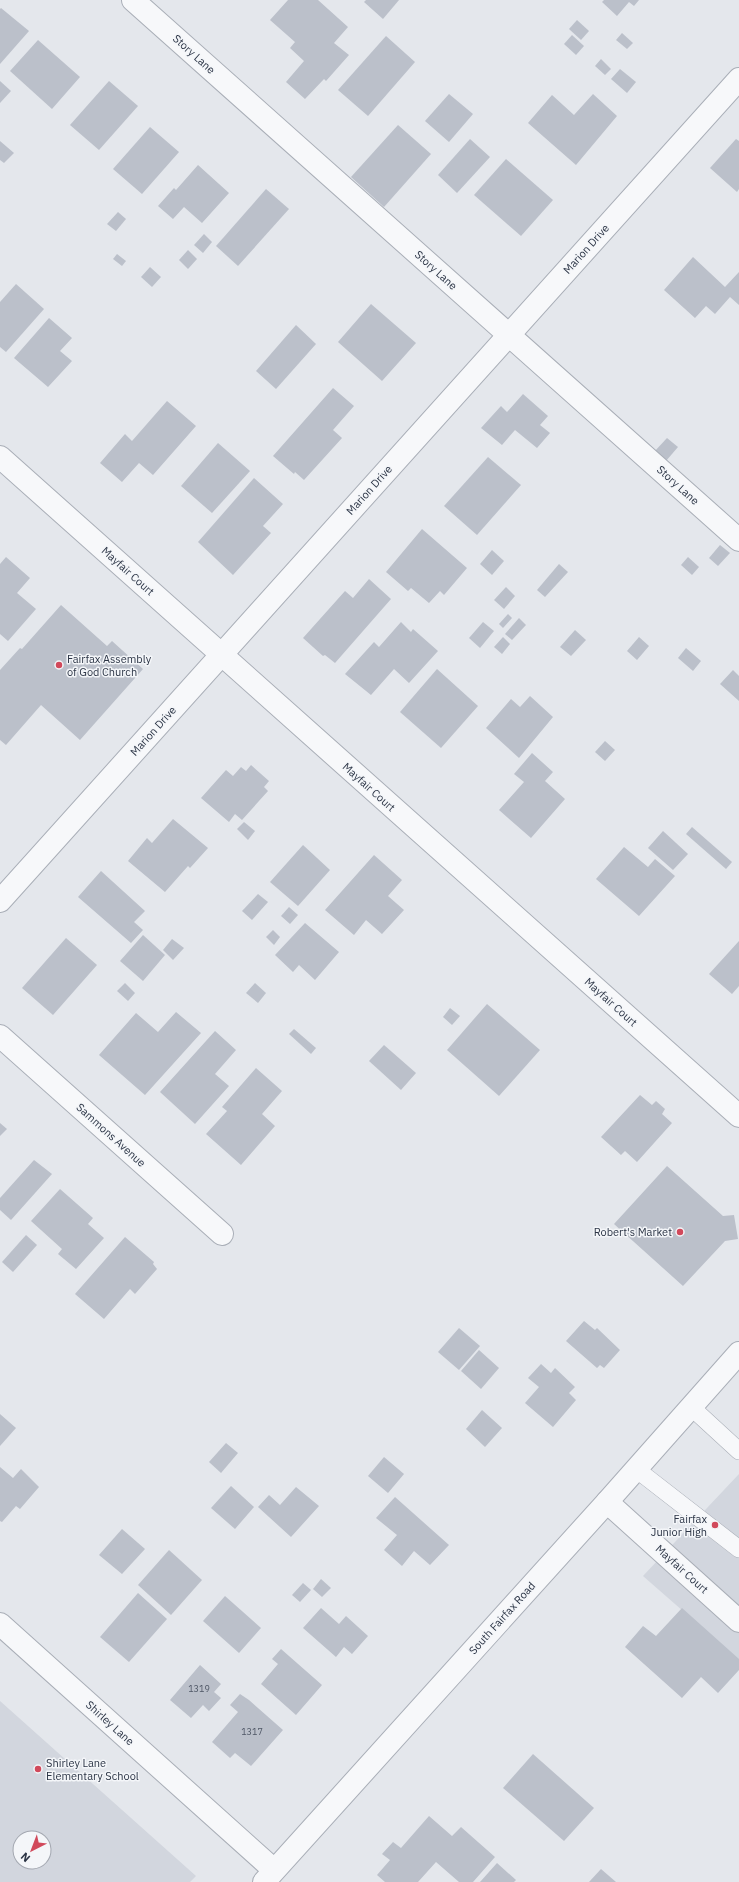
<svg xmlns="http://www.w3.org/2000/svg" width="739" height="1882" font-family="'IBM Plex Sans',sans-serif">
<rect width="100%" height="100%" fill="#e4e7ec"/>
<g fill="#d2d6de" fill-rule="evenodd">
<path d="M739 1474V1660L643 1576Z"/>
<path d="M0 1701 196 1876 190 1882H0ZM20 1838H44V1862H20Z"/>
</g>
<g fill="#bbc0ca">
<path d="M288 0H318L348 27 334 43 349 55 326 81 324 79 305 99 286 82 304 61 290 48 295 42 270 20Z"/>
<path d="M366 0H399L383 19 364 2Z"/>
<path d="M604 0H639L634 6 629 2 617 16 602 2Z"/>
<path d="M1 8 29 31 0 64V9Z"/>
<path d="M577 20 589 31 581 40 569 29Z"/>
<path d="M622 33 633 43 627 49 616 40Z"/>
<path d="M572 35 584 46 576 55 564 44Z"/>
<path d="M386 36 415 62 368 116 338 90Z"/>
<path d="M38 40 80 77 52 109 10 71Z"/>
<path d="M601 59 611 69 605 75 595 66Z"/>
<path d="M620 69 636 82 627 93 611 79Z"/>
<path d="M0 81 11 91 0 103Z"/>
<path d="M109 81 138 106 99 150 70 125Z"/>
<path d="M449 94 473 114 449 142 425 121Z"/>
<path d="M593 94 617 116 576 165 528 123 552 95 574 115Z"/>
<path d="M398 125 431 154 384 207 351 177Z"/>
<path d="M150 127 179 152 142 194 113 169Z"/>
<path d="M470 139 490 157 457 193 438 175Z"/>
<path d="M736 139 739 141V189L737 192 710 168Z"/>
<path d="M0 141 14 153 4 163 0 160Z"/>
<path d="M506 159 553 200 521 236 474 195Z"/>
<path d="M198 165 229 193 202 223 184 207 173 219 158 206 174 188 176 190Z"/>
<path d="M266 189 289 209 238 266 216 246Z"/>
<path d="M118 212 126 219 116 231 107 224Z"/>
<path d="M204 234 212 242 203 253 194 245Z"/>
<path d="M188 250 197 259 188 269 179 260Z"/>
<path d="M117 254 126 261 122 266 113 259Z"/>
<path d="M693 257 725 287 739 272V305L730 297 715 314 706 306 695 318 664 290Z"/>
<path d="M150 267 161 277 152 287 141 277Z"/>
<path d="M16 284 44 309 6 352 0 347V302Z"/>
<path d="M371 304 416 343 382 381 338 342Z"/>
<path d="M49 318 72 338 60 351 72 361 48 387 14 358Z"/>
<path d="M296 325 316 344 276 389 256 371Z"/>
<path d="M333 388 354 406 333 430 342 438 304 480 295 472 294 474 273 456Z"/>
<path d="M523 394 548 416 540 425 550 433 537 448 515 430 502 445 481 428 501 406 507 412Z"/>
<path d="M167 401 196 426 153 475 139 463 122 482 100 463 125 434 132 441Z"/>
<path d="M667 438 678 447 666 461 654 452Z"/>
<path d="M218 443 250 471 212 513 181 486Z"/>
<path d="M488 457 521 485 477 535 444 506Z"/>
<path d="M254 478 283 504 263 526 271 533 233 575 198 542Z"/>
<path d="M422 529 467 568 444 595 440 591 429 603 411 588 408 591 386 572Z"/>
<path d="M720 545 730 553 718 566 709 558Z"/>
<path d="M492 550 504 561 492 575 480 564Z"/>
<path d="M6 557 30 578 17 593 36 609 8 641 0 634V564Z"/>
<path d="M688 557 699 567 692 575 681 565Z"/>
<path d="M559 564 568 572 545 597 537 590Z"/>
<path d="M369 579 391 599 335 663 325 655 323 656 303 638 345 591 353 598Z"/>
<path d="M506 587 515 596 504 609 494 600Z"/>
<path d="M61 605 107 646 112 641 143 669 80 740 41 705 6 745 0 740V670L20 648 22 649Z"/>
<path d="M508 614 512 618 503 628 499 624Z"/>
<path d="M519 618 526 625 512 640 505 634Z"/>
<path d="M401 622 411 632 413 629 438 651 409 683 394 669 371 695 345 674 374 642 379 647Z"/>
<path d="M483 622 494 631 480 648 469 638Z"/>
<path d="M575 630 586 640 571 656 560 647Z"/>
<path d="M503 637 510 644 502 654 494 647Z"/>
<path d="M639 637 649 646 637 660 627 651Z"/>
<path d="M686 648 701 661 693 671 678 658Z"/>
<path d="M437 669 478 706 441 748 400 712Z"/>
<path d="M733 670 739 676V701L720 684Z"/>
<path d="M530 696 553 717 519 758 486 728 511 699 520 707Z"/>
<path d="M605 741 615 750 605 761 595 752Z"/>
<path d="M532 753 553 772 545 781 565 799 531 838 499 810 524 782 514 774Z"/>
<path d="M251 765 269 781 264 787 268 791 242 820 235 814 229 822 201 798 226 770 233 776 241 767 246 771Z"/>
<path d="M173 819 208 848 190 868 188 866 165 892 128 861 147 838 152 843Z"/>
<path d="M244 822 255 831 248 840 237 829Z"/>
<path d="M692 827 732 862 726 869 686 834Z"/>
<path d="M663 831 688 854 673 870 648 848Z"/>
<path d="M303 845 330 870 298 906 270 882Z"/>
<path d="M624 847 648 867 655 859 675 876 639 916 596 879Z"/>
<path d="M374 855 402 880 388 896 404 910 382 934 366 920 354 935 325 910Z"/>
<path d="M101 871 145 911 134 922 143 930 131 943 78 897Z"/>
<path d="M258 894 268 902 252 920 242 911Z"/>
<path d="M289 907 298 915 290 924 281 916Z"/>
<path d="M305 923 339 952 315 980 299 965 293 972 275 955Z"/>
<path d="M273 930 280 937 274 945 266 937Z"/>
<path d="M143 935 165 955 143 981 120 961Z"/>
<path d="M66 938 97 965 53 1015 22 988Z"/>
<path d="M172 939 184 948 173 960 163 950Z"/>
<path d="M739 941V986L732 994 709 974Z"/>
<path d="M125 983 135 993 128 1001 117 991Z"/>
<path d="M255 983 266 993 258 1003 246 993Z"/>
<path d="M487 1004 540 1050 499 1096 447 1050Z"/>
<path d="M450 1008 460 1016 452 1025 443 1017Z"/>
<path d="M176 1012 201 1033 145 1095 99 1055 136 1013 158 1032Z"/>
<path d="M294 1029 316 1048 311 1054 289 1034Z"/>
<path d="M215 1031 236 1050 215 1074 229 1086 195 1124 160 1092Z"/>
<path d="M384 1045 416 1073 401 1090 369 1061Z"/>
<path d="M256 1068 282 1091 262 1114 275 1126 241 1165 206 1134 227 1111 222 1107Z"/>
<path d="M640 1095 652 1105 656 1101 665 1109 662 1114 672 1123 637 1162 625 1151 621 1155 601 1137Z"/>
<path d="M0 1123 7 1129 0 1136Z"/>
<path d="M34 1160 52 1174 11 1220 0 1210V1198Z"/>
<path d="M667 1166 723 1216 734 1215 738 1239 725 1241 683 1286 614 1224Z"/>
<path d="M60 1189 93 1218 88 1224 104 1238 76 1269 58 1254 62 1249 31 1221Z"/>
<path d="M26 1235 37 1245 13 1272 2 1262Z"/>
<path d="M125 1237 154 1262 153 1264 157 1269 135 1294 130 1289 104 1319 75 1294Z"/>
<path d="M584 1321 595 1330 597 1328 620 1350 604 1368 600 1365 597 1368 566 1341Z"/>
<path d="M459 1328 480 1346 459 1370 438 1352Z"/>
<path d="M479 1350 499 1368 481 1389 461 1371Z"/>
<path d="M541 1364 551 1373 555 1368 575 1387 569 1393 576 1400 553 1427 525 1403 539 1387 528 1378Z"/>
<path d="M482 1410 502 1428 485 1447 466 1429Z"/>
<path d="M0 1414 16 1428 0 1446Z"/>
<path d="M226 1443 238 1453 221 1473 209 1462Z"/>
<path d="M384 1457 404 1474 388 1493 368 1476Z"/>
<path d="M0 1467 13 1478 21 1469 39 1487 20 1509 16 1506 2 1522 0 1521Z"/>
<path d="M231 1486 254 1507 235 1529 211 1508Z"/>
<path d="M296 1487 319 1506 291 1537 258 1507 269 1495 280 1505Z"/>
<path d="M395 1497 449 1545 430 1565 414 1551 402 1566 384 1550 397 1535 376 1518Z"/>
<path d="M122 1529 145 1549 122 1574 99 1555Z"/>
<path d="M169 1550 202 1580 171 1615 138 1585Z"/>
<path d="M321 1579 331 1588 322 1597 313 1589Z"/>
<path d="M303 1583 311 1590 300 1602 292 1595Z"/>
<path d="M138 1593 167 1619 129 1662 100 1637Z"/>
<path d="M225 1596 261 1628 239 1653 203 1621Z"/>
<path d="M321 1608 339 1624 346 1616 368 1636 352 1654 344 1647 336 1657 303 1628Z"/>
<path d="M682 1608 739 1659V1670L718 1693 701 1677 682 1698 625 1647 643 1626 656 1636Z"/>
<path d="M281 1649 322 1685 296 1715 261 1684 278 1664 272 1659Z"/>
<path d="M200 1665 221 1684 214 1692 221 1698 209 1711 203 1705 191 1718 170 1700Z"/>
<path d="M240 1694 249 1700 283 1730 251 1766 235 1753 230 1758 212 1742 238 1712 230 1705Z"/>
<path d="M533 1754 594 1808 564 1841 503 1788Z"/>
<path d="M429 1816 452 1836 461 1827 495 1857 473 1882H459L436 1862 418 1882H385L377 1875 390 1860 382 1854 393 1842 401 1848Z"/>
<path d="M497 1863 516 1880 514 1882H480Z"/>
<path d="M601 1869 616 1882H589Z"/>
</g>
<g fill="none" stroke-linecap="round" stroke-linejoin="round">
<g stroke="#a9aeb7" stroke-width="18">
<g id="service">
<path d="M690 1406 739 1451"/>
<path d="M636 1469 739 1549"/>
</g>
</g>
<g stroke="#a9aeb7" stroke-width="24">
<g id="minor">
<path d="M133 0 739 540"/>
<path d="M0 457 739 1116"/>
<path d="M0 901 739 79"/>
<path d="M0 1036 222 1234"/>
<path d="M607 1502 739 1621"/>
<path d="M0 1624 274 1870"/>
</g>
</g>
<g stroke="#a9aeb7" stroke-width="24">
<path id="tertiary" d="M264 1882 607 1502 739 1353"/>
</g>
<use href="#service" stroke="#f7f8fa" stroke-width="17"/>
<use href="#minor" stroke="#f7f8fa" stroke-width="22"/>
<use href="#tertiary" stroke="#f7f8fa" stroke-width="22"/>
</g>
<g fill="#d1495b" stroke="#f4f6f9" stroke-width="1.5">
<circle cx="59" cy="665" r="4"/>
<circle cx="680" cy="1232" r="4"/>
<circle cx="715" cy="1525" r="4"/>
<circle cx="38" cy="1769" r="4"/>
</g>
<g text-anchor="middle" dominant-baseline="central" stroke-width="3" stroke-linejoin="round" paint-order="stroke">
<g font-size="9" fill="#4f5766">
<text x="199" y="1688">1319</text>
<text x="252" y="1731">1317</text>
</g>
<g font-size="11" fill="#2b3445" stroke="#f4f6f9">
<text transform="translate(194 54) rotate(42)">Story Lane</text>
<text transform="translate(586 249) rotate(-48)">Marion Drive</text>
<text transform="translate(436 270) rotate(42)">Story Lane</text>
<text transform="translate(678 485) rotate(42)">Story Lane</text>
<text transform="translate(369 490) rotate(-48)">Marion Drive</text>
<text transform="translate(128 571) rotate(42)">Mayfair Court</text>
<text transform="translate(153 731) rotate(-48)">Marion Drive</text>
<text transform="translate(369 787) rotate(42)">Mayfair Court</text>
<text transform="translate(611 1002) rotate(42)">Mayfair Court</text>
<text transform="translate(111 1135) rotate(42)">Sammons Avenue</text>
<text transform="translate(682 1569) rotate(42)">Mayfair Court</text>
<text transform="translate(502 1618) rotate(-48)">South Fairfax Road</text>
<text transform="translate(110 1723) rotate(42)">Shirley Lane</text>
</g>
<g font-size="11" fill="#2b3445" stroke="#f4f6f9" text-anchor="start">
<text x="67" y="659">Fairfax Assembly<tspan x="67" dy="13">of God Church</tspan></text>
<text x="672" y="1232" text-anchor="end">Robert's Market</text>
<text x="707" y="1519" text-anchor="end">Fairfax<tspan x="707" dy="13">Junior High</tspan></text>
<text x="46" y="1763">Shirley Lane<tspan x="46" dy="13">Elementary School</tspan></text>
</g>
</g>
<g transform="translate(32 1850) rotate(222)"><circle r="19" fill="#f4f6f9" stroke="#a4a8b1"/>
<path d="M0-3L7 15L0 10L-7 15Z" fill="#d1495b"/>
<text y="-6" font-size="11" font-weight="bold" text-anchor="middle" fill="#2b3445">N</text>
</g>
</svg>
